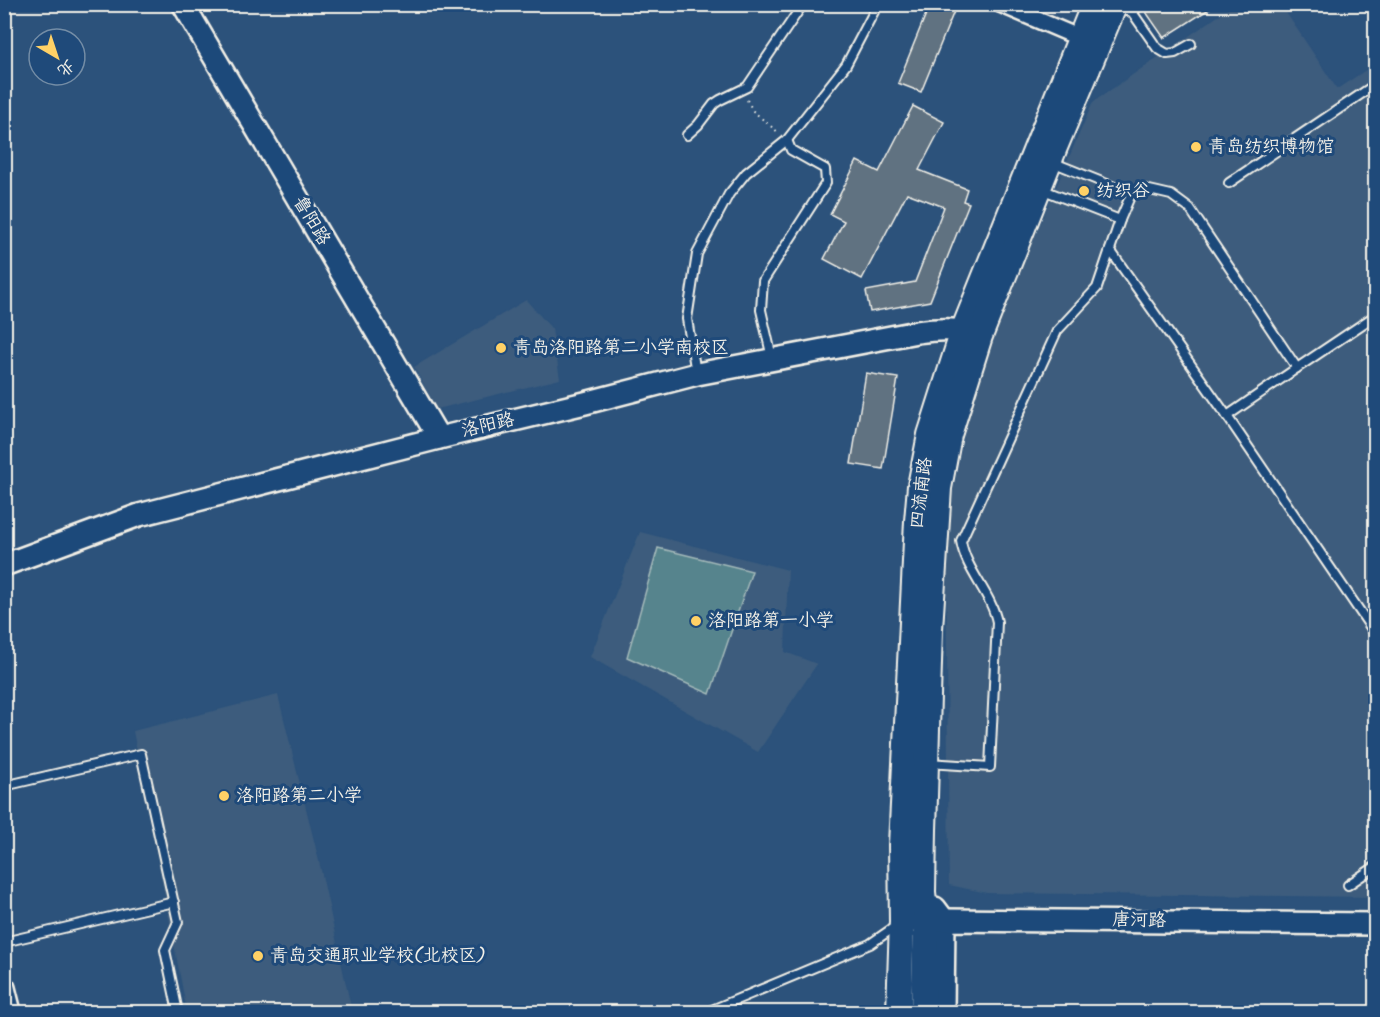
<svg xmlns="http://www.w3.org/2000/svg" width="1380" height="1017" font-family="Kalam,'LXGW WenKai TC',sans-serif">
<rect width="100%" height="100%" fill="#2c527b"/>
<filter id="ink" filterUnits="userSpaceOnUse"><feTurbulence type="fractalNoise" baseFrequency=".0167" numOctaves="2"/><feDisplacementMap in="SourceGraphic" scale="12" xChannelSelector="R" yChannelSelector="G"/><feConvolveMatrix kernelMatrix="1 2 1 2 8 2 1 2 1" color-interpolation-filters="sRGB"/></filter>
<g filter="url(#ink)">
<g fill="#3c5c7d">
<path d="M1234 5H1281L1337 89 1375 64V897L987 893 949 885 946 527 977 369 1093 102Z"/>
<path d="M526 300 552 329 560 379 437 409 414 367Z"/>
<path d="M640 532 788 570 785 652 817 664 758 752 590 657Z"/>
<path d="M278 695 319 861 352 1012H187L133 731Z"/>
</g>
<path fill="#56848d" stroke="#a5baba" stroke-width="1.5" d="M658 548 752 571 710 694 627 657Z"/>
<g fill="#607281" stroke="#f4f1e8" stroke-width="1.5">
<path d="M930 4H957L921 92 898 83Z"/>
<path d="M1157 4H1217L1164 38 1146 12Z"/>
<path d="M913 106 944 122 919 170 967 189 963 201 969 203 930 301 870 312 866 291 915 282 944 207 907 193 862 279 824 259 844 221 830 214 857 161 879 172Z"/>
<path d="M866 373 898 378 883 469 851 464Z"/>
</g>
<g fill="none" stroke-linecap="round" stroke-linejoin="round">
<g stroke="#f4f1e8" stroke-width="12">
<g id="lane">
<path d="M1117 7 1132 12 1157 48 1167 54 1175 53 1191 44"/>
<path d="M1132 12 1141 4"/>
<path d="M687 135 698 125 714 104 720 100 747 87 803 4"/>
<path d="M1052 162 1117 188 1132 192"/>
<path d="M1229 183 1376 84"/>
<path d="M1041 189 1120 220"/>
<path d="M1110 250 1227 416 1376 635"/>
<path d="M772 358 761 310 763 281 826 183 825 169 791 150 787 140"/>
<path d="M696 373 687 319 697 254 729 194 746 173 787 140 846 65 878 4"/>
<path d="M1227 416 1297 368"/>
<path d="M928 763 990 767 997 622C991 593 966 571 961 541L1057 331 1097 288 1120 220 1132 192 1145 189 1171 195 1190 209 1297 368 1376 315"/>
<path d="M4 786 141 754 178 922 165 950 178 1012"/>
<path d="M1348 885 1376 866"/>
<path d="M4 942 174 902"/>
<path d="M707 1012 870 944 896 926"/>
</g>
</g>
<g stroke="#f4f1e8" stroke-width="20">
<path id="street" d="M1000 4 1080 38"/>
</g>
<g stroke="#f4f1e8" stroke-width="26">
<g id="secondary">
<path d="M183 4 439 438"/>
<path d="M4 565 139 515 439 438 585 403 697 374 917 332C938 329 957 328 977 335"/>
<path d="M935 908 944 920 943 1012"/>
<path d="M909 921 944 920 1376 924"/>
<path d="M4 988 10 1012"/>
</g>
</g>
<g stroke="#f4f1e8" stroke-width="28">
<g id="primary">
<path d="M899 1012 902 921 901 845 917 521 920 486 930 435 963 331 1094 4"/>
<path d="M923 1012 926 921 923 892 924 830 930 629 939 488 949 435 980 336 1055 147 1115 4"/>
</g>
</g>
<path stroke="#f4f1e8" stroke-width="2" stroke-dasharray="1.5 4.5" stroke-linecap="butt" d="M747 100 753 111 780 134"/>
<use href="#lane" stroke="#1f4a7a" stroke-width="8"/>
<use href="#street" stroke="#1f4a7a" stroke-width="15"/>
<use href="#secondary" stroke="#1f4a7a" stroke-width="21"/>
<use href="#primary" stroke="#1f4a7a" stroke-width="24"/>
</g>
</g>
<g fill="#ffd166" stroke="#1f4a7a" stroke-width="2">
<circle cx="1196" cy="147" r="6"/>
<circle cx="1084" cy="191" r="6"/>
<circle cx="501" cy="348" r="6"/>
<circle cx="696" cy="621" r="6"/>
<circle cx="224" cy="796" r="6"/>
<circle cx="258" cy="956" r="6"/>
</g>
<g text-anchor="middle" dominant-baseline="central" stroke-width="6" stroke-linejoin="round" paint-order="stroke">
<g font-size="18" fill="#f4f1e8" stroke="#1f4a7a" text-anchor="start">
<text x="1208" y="147">青岛纺织博物馆</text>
<text x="1096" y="191">纺织谷</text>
<text x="513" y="348">青岛洛阳路第二小学南校区</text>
<text x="708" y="621">洛阳路第一小学</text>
<text x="236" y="796">洛阳路第二小学</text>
<text x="270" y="956">青岛交通职业学校(北校区)</text>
</g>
<g font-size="18" fill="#f4f1e8" stroke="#1f4a7a">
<text transform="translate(311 221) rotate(59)">鲁阳路</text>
<text transform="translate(488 426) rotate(-13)">洛阳路</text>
<text transform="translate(922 493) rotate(-83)">四流南路</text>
<text transform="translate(1139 921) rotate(1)">唐河路</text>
</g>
</g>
<rect width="1380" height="1017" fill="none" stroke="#1f4a7a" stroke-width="24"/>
<rect x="12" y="12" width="1356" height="993" fill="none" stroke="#f4f1e8" stroke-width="2" filter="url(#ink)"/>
<g transform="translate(57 57) rotate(141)"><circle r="28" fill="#1f4a7a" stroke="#748da6" stroke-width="1.5"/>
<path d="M0-4.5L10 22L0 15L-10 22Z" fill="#ffd166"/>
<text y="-9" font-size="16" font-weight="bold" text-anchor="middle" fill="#f4f1e8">北</text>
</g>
</svg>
